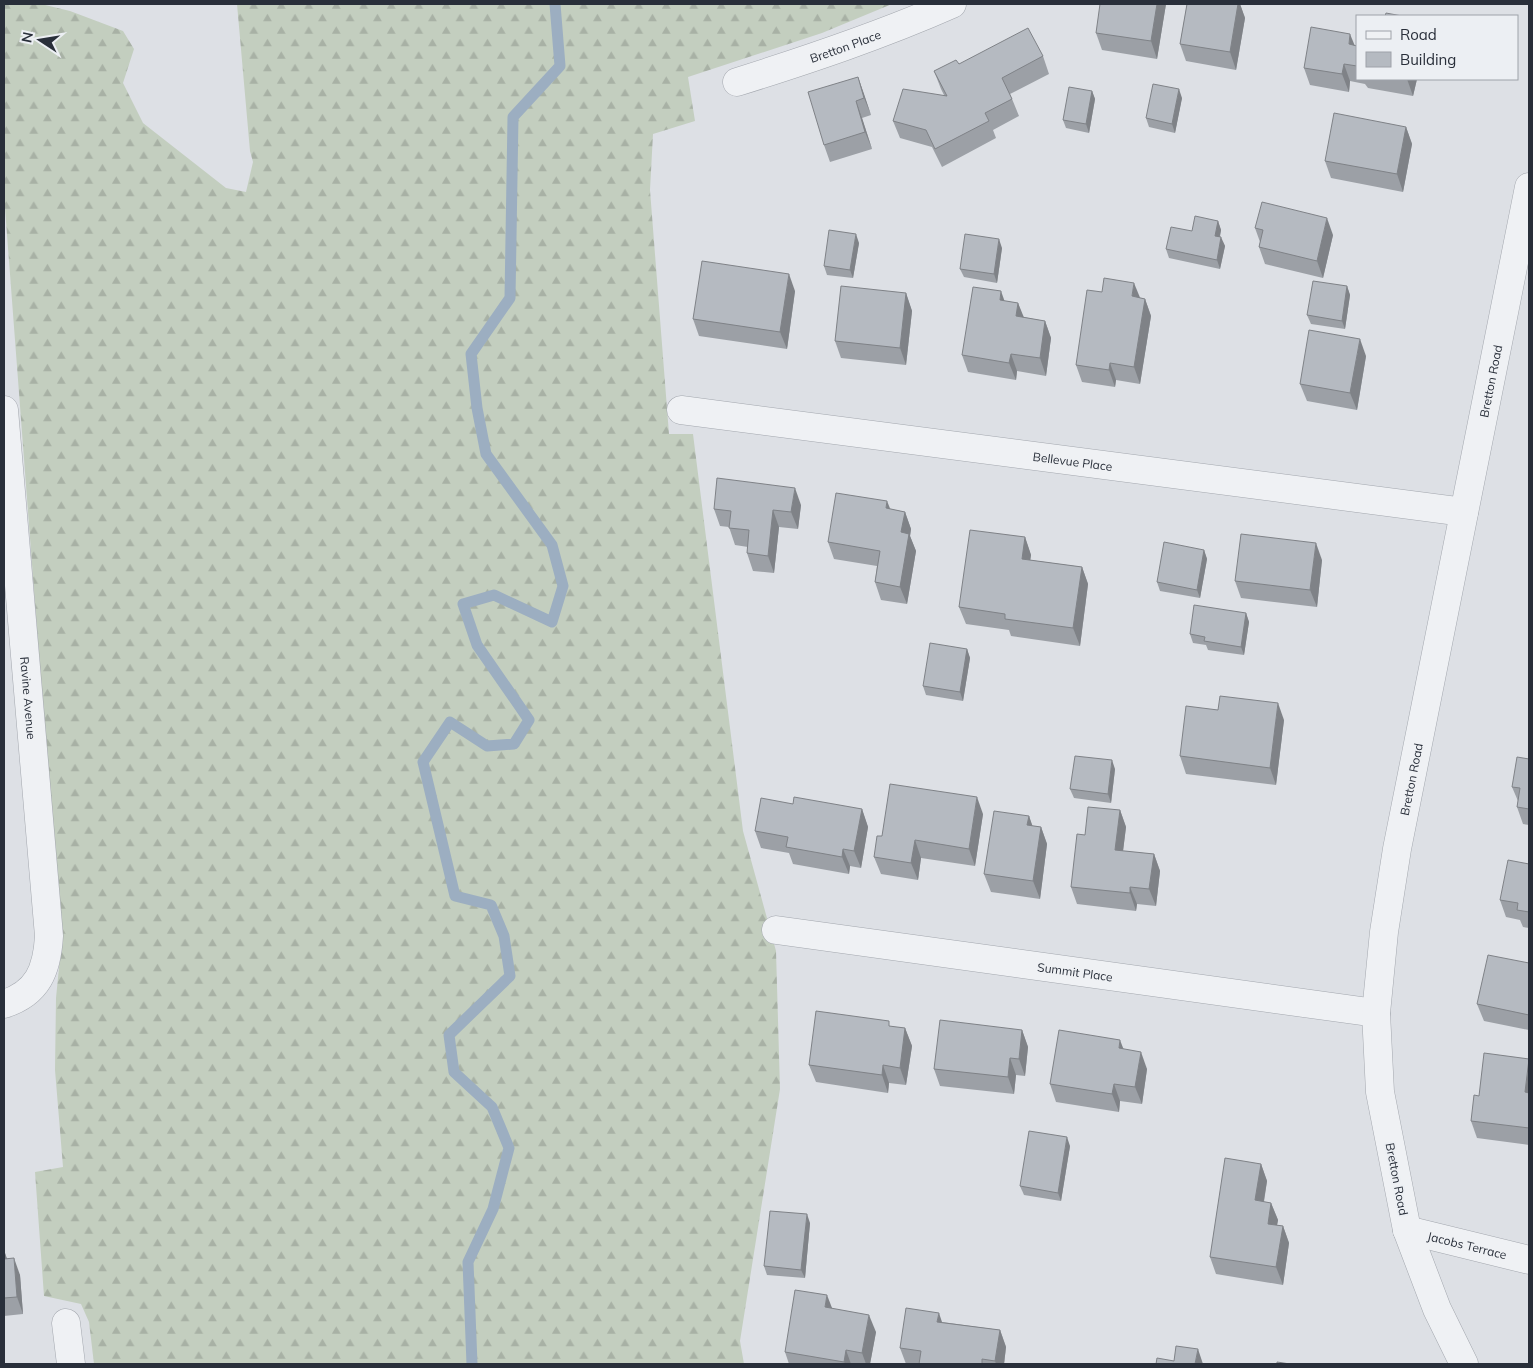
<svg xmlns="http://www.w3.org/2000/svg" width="1533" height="1368" font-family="Mulish,sans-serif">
<defs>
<pattern id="forest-firs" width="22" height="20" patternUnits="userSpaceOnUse" patternTransform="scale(1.25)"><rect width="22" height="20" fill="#c3cebf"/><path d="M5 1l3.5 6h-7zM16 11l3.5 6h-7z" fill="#a8b1a5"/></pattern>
</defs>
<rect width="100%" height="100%" fill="#dde0e5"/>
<path fill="url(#forest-firs)" d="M4 4H41L70 11 123 31 134 49 123 83 143 123 226 188 246 192 253 162 250 151 237 4H892L822 33 688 77 695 121 653 134 650 190 669 434H693L743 831 776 951 780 1089 740 1341 744 1364H94L89 1322 81 1304 44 1296 35 1172 63 1167 55 1070 56 998 61 947 4 195Z"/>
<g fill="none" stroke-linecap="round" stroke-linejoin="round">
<path stroke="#9caec1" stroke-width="11" d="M472 1364 468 1262 493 1209 509 1148 492 1107 454 1072 449 1035 510 976 504 936 491 905 455 896 423 762 450 722 487 746 514 744 529 720 477 645 463 604 494 595 552 622 563 586 552 545 486 454 477 408 471 354 510 298 513 117 560 66 555 4"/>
<g stroke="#a3a7ae" stroke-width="29">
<g id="minor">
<path id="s1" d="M737 82C810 59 882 35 952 4"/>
<path id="s2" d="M4 410 49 936C47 970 38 993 4 1004"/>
<path id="s3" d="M681 410 1464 512"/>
<path id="s4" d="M776 930 1376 1013"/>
<path id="s5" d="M1407 1230 1529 1260"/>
<path d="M66 1323 71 1364"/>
</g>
</g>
<g stroke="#a3a7ae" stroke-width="29">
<g id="tertiary">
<path id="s6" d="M1464 1364 1437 1309 1407 1230 1380 1092 1376 1013 1384 932 1397 849 1529 187"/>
</g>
</g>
<use href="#minor" stroke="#eff1f4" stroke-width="28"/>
<use href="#tertiary" stroke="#eff1f4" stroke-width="28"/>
</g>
<g fill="#9ca0a6">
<path d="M1166 4 1157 59 1102 50 1096 33Z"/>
<path d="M1187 4H1240L1245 18 1236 70 1186 61 1180 44Z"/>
<path d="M1355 45 1357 46V79H1417L1413 96 1368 88 1365 84 1350 81 1349 92 1310 85 1304 68Z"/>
<path d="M1043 56 1049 74 1010 94 1019 116 993 130 996 138 942 167 932 147 900 138 893 121 944 95 941 89 934 71 959 64Z"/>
<path d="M858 77 871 115 862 118 872 149 830 162 824 145Z"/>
<path d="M1092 91 1095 99 1089 133 1066 128 1063 120Z"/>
<path d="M1182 98 1175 133 1149 127 1146 118Z"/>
<path d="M1406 127 1412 144 1403 192 1331 178 1325 161Z"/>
<path d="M1218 221 1221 230 1220 237 1225 246 1220 269 1169 258 1166 249 1192 231Z"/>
<path d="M1255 228 1333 235 1323 278 1265 264 1259 247 1260 242Z"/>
<path d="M859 243 853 278 827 275 824 266Z"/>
<path d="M1002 248 997 283 964 277 960 269Z"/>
<path d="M1347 286 1350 295 1345 329 1311 324 1307 315Z"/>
<path d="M795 291 787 349 699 336 693 319Z"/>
<path d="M906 293 912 311 906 365 841 358 835 341Z"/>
<path d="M1140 298 1145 299 1151 316 1140 384 1116 380 1115 387 1082 382 1076 365Z"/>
<path d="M1004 301 1018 303 1023 317 1045 321 1051 338 1046 376 1017 371 1016 380 968 372 962 355Z"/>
<path d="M1366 356 1357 410 1307 401 1300 384Z"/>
<path d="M801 505 798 529 779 527 774 573 753 571 747 553 748 547 735 545 729 527 720 526 714 509Z"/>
<path d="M890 509 905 512 911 529 910 536 916 551 907 604 881 600 875 582 877 566 834 559 828 542Z"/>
<path d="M1025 537 1031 555 1030 560 1082 567 1088 584 1080 646 1011 636 1009 630 966 624 959 607Z"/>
<path d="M1204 550 1207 559 1200 598 1160 591 1157 582Z"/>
<path d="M1322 560 1317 607 1241 598 1235 581Z"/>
<path d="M1246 613 1249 622 1244 655 1208 650 1206 645 1193 643 1190 634Z"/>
<path d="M967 649 970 658 963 701 926 695 923 686Z"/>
<path d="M1284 720 1276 785 1186 774 1180 756Z"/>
<path d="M1529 759V825L1523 824 1517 807 1518 801 1512 787Z"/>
<path d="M1115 769 1111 803 1074 798 1070 789Z"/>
<path d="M793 804 862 809 868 827 861 868 850 866 849 874 793 864 789 853 761 848 755 831Z"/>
<path d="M1120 810 1126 827 1123 851 1154 854 1160 871 1156 906 1137 904 1136 911 1077 904 1071 887 1085 835Z"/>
<path d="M983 814 975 866 921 858 918 880 881 874 874 857 882 836Z"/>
<path d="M1029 816 1032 826 1041 827 1047 844 1040 899 991 892 984 874Z"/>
<path d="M1529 864V928L1523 927 1520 920 1506 917 1500 900Z"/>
<path d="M1529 963V1030L1484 1021 1477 1004Z"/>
<path d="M891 1027 905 1028 912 1046 906 1085 889 1083 888 1093 816 1082 809 1065Z"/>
<path d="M1022 1030 1028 1047 1025 1076 1016 1075 1014 1094 940 1086 934 1069Z"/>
<path d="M1123 1049 1147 1069 1142 1104 1120 1101 1119 1112 1056 1102 1050 1084Z"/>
<path d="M1529 1059V1145L1477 1138 1471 1121 1479 1096Z"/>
<path d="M1070 1146 1061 1201 1024 1195 1020 1186Z"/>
<path d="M1261 1164 1267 1181 1264 1202 1271 1203 1278 1220 1277 1225 1283 1226 1289 1243 1283 1285 1216 1274 1210 1257Z"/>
<path d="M810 1223 805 1278 767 1275 764 1266Z"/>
<path d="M4 1250 7 1259 20 1275 23 1314 4 1316Z"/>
<path d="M832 1308 876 1332 870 1364H789L785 1352Z"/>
<path d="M942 1322 1000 1330 1006 1347 1004 1364H906L900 1348Z"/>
</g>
<g fill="#7f8287">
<path d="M1157 4H1166L1157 59 1151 41Z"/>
<path d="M1238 4H1240L1245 18 1236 70 1230 52Z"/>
<path d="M1350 34 1357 51 1349 44Z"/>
<path d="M1344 64 1350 81 1349 92 1342 74Z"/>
<path d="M858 77 864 94 871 115 864 98Z"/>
<path d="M1407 79H1417L1413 96Z"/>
<path d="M1179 89 1182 98 1175 133 1172 124Z"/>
<path d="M1092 91 1095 99 1089 133 1086 124Z"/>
<path d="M856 101 862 118 872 149 865 132Z"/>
<path d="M1406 127 1412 144 1403 192 1397 174Z"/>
<path d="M1327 218 1333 235 1323 278 1317 261Z"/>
<path d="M1218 221 1221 230 1218 245 1215 236Z"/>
<path d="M856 234 859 243 853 278 850 270Z"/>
<path d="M1221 237 1225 246 1220 269 1217 260Z"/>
<path d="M999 239 1002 248 997 283 994 274Z"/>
<path d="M789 274 795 291 787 349 780 332Z"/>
<path d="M1134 283 1141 300 1132 296Z"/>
<path d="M1347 286 1350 295 1345 329 1342 321Z"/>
<path d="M1001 291 1007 308 1000 300Z"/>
<path d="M906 293 912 311 906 365 900 348Z"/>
<path d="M1145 299 1151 316 1140 384 1134 367Z"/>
<path d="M1018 303 1025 320 1016 316Z"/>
<path d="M1045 321 1051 338 1046 376 1040 358Z"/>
<path d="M1360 339 1366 356 1357 410 1350 393Z"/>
<path d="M1011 354 1017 371 1016 380 1009 363Z"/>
<path d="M1110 363 1116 380 1115 387 1109 370Z"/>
<path d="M795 488 801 505 798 529 791 512Z"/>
<path d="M887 501 894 518 886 508Z"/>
<path d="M773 510 779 527 774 573 768 556Z"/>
<path d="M905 512 911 529 910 536 916 551 907 604 900 587 901 532Z"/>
<path d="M1025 537 1031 555 1028 576 1022 559Z"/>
<path d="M1316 543 1322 560 1317 607 1310 590Z"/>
<path d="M1204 550 1207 559 1200 598 1197 590Z"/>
<path d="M1082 567 1088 584 1080 646 1073 628Z"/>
<path d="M1246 613 1249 622 1244 655 1241 647Z"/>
<path d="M967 649 970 658 963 701 960 692Z"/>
<path d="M1278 703 1284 720 1276 785 1270 768Z"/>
<path d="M1112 760 1115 769 1111 803 1108 794Z"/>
<path d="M977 797 983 814 975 866 969 849Z"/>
<path d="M862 809 868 827 861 868 854 851Z"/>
<path d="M1120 810 1126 827 1121 867 1115 850Z"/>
<path d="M1029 816 1035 833 1027 825Z"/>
<path d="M1041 827 1047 844 1040 899 1033 881Z"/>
<path d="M915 840 921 858 918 880 911 863Z"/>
<path d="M843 849 850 866 849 874 842 857Z"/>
<path d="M1154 854 1160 871 1156 906 1149 889Z"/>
<path d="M1130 887 1137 904 1136 911 1130 893Z"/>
<path d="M905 1028 912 1046 906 1085 900 1068Z"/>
<path d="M1022 1030 1028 1047 1025 1076 1019 1059Z"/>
<path d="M1120 1040 1127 1058 1119 1048Z"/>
<path d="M1141 1052 1147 1069 1142 1104 1135 1087Z"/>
<path d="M1010 1058 1016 1075 1014 1094 1008 1077Z"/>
<path d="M1529 1064V1103L1525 1092Z"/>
<path d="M883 1065 889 1083 888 1093 882 1075Z"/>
<path d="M1114 1084 1120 1101 1119 1112 1112 1094Z"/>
<path d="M1067 1137 1070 1146 1061 1201 1058 1193Z"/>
<path d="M1261 1164 1267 1181 1261 1218 1255 1200Z"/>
<path d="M1271 1203 1278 1220 1274 1241 1268 1224Z"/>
<path d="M807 1214 810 1223 805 1278 801 1270Z"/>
<path d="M1283 1226 1289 1243 1283 1285 1276 1267Z"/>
<path d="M4 1250 8 1262 4 1260Z"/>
<path d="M14 1258 20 1275 23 1314 17 1297Z"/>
<path d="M827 1295 834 1313 825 1307Z"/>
<path d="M939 1313 945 1331 937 1322Z"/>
<path d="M869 1315 876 1332 870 1364H866L862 1353Z"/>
<path d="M1000 1330 1006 1347 1004 1364H996L995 1361Z"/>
<path d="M1198 1349 1203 1364H1195Z"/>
<path d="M846 1350 851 1364H845L844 1362Z"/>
</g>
<g fill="#b5bac1" stroke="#7f8287">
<path d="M1100 4H1157L1151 41 1096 33Z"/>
<path d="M1187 4H1238L1230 52 1180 44Z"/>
<path d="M1386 13 1402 16H1385Z"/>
<path d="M1311 27 1350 34 1349 44 1357 46V66L1344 64 1342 74 1304 68Z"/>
<path d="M1028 28 1043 56 1002 78 1012 99 985 113 989 121 935 149 926 130 893 121 903 89 947 96 934 71 956 60 959 64Z"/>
<path d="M858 77 864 98 856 101 865 132 824 145 808 92Z"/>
<path d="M1153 84 1179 89 1172 124 1146 118Z"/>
<path d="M1069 87 1092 91 1086 124 1063 120Z"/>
<path d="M1334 113 1406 127 1397 174 1325 161Z"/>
<path d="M1262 202 1327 218 1317 261 1259 247 1263 230 1255 228Z"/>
<path d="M1195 216 1218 221 1215 236 1221 237 1217 260 1166 249 1171 227 1192 231Z"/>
<path d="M829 230 856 234 850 270 824 266Z"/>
<path d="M965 234 999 239 994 274 960 269Z"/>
<path d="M702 261 789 274 780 332 693 319Z"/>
<path d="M1104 278 1134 283 1132 296 1145 299 1134 367 1110 363 1109 370 1076 365 1087 290 1102 292Z"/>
<path d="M1313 281 1347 286 1342 321 1307 315Z"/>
<path d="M841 286 906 293 900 348 835 341Z"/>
<path d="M973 287 1001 291 1000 300 1018 303 1016 316 1045 321 1040 358 1011 354 1009 363 962 355Z"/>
<path d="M1309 330 1360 339 1350 393 1300 384Z"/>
<path d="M717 478 795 488 791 512 773 510 768 556 747 553 749 530 729 528 731 511 714 509Z"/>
<path d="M836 493 887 501 886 508 905 512 901 532 909 534 900 587 875 582 880 551 828 542Z"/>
<path d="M970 530 1025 537 1022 559 1082 567 1073 628 1005 619V614L959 607Z"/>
<path d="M1241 534 1316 543 1310 590 1235 581Z"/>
<path d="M1164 542 1204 550 1197 590 1157 582Z"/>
<path d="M1194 605 1246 613 1241 647 1204 641 1205 637 1190 634Z"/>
<path d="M930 643 967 649 960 692 923 686Z"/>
<path d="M1220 696 1278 703 1270 768 1180 756 1186 706 1218 710Z"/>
<path d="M1075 756 1112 760 1108 794 1070 789Z"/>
<path d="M1517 757 1529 759V809L1517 807 1520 788 1512 787Z"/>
<path d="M890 784 977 797 969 849 915 840 911 863 874 857 877 836H882Z"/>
<path d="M794 797 862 809 854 851 843 849 842 857 786 847 788 837 755 831 761 798 793 804Z"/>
<path d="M1088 807 1120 810 1115 850 1154 854 1149 889 1130 887V893L1071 887 1077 834 1085 835Z"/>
<path d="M994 811 1029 816 1027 825 1041 827 1033 881 984 874Z"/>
<path d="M1508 860 1529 864V912L1517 910 1518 903 1500 900Z"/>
<path d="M1488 955 1529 963V1015L1477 1004Z"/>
<path d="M816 1011 889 1021V1026L905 1028 900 1068 883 1065 882 1075 809 1065Z"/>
<path d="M940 1020 1022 1030 1019 1059 1010 1058 1008 1077 934 1069Z"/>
<path d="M1059 1030 1120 1040 1119 1048 1141 1052 1135 1087 1114 1084 1112 1094 1050 1084Z"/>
<path d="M1484 1053 1529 1059 1525 1092 1529 1093V1128L1471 1121 1474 1095 1479 1096Z"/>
<path d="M1029 1131 1067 1137 1058 1193 1020 1186Z"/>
<path d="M1225 1158 1261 1164 1255 1200 1271 1203 1268 1224 1283 1226 1276 1267 1210 1257Z"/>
<path d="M770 1211 807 1214 801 1270 764 1266Z"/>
<path d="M14 1258 17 1297 4 1298V1259Z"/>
<path d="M795 1290 827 1295 825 1307 869 1315 862 1353 846 1350 844 1362 785 1352Z"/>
<path d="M906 1308 939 1313 937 1322 1000 1330 995 1361 982 1359V1364H919L921 1351 900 1348Z"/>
<path d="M1176 1346 1198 1349 1195 1364H1196H1156L1157 1358 1174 1361Z"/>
<path d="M1277 1362 1290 1364H1277Z"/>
</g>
<g text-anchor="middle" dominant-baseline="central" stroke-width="4" stroke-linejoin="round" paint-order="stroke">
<g font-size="12" fill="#292f3a" stroke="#eceff3">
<text stroke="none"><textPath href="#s1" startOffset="114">Bretton Place</textPath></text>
<text stroke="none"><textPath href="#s6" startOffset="1008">Bretton Road</textPath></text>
<text stroke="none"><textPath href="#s3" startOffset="395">Bellevue Place</textPath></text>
<text stroke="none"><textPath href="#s2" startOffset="289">Ravine Avenue</textPath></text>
<text stroke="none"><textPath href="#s6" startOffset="602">Bretton Road</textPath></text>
<text stroke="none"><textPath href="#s4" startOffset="302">Summit Place</textPath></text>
<text transform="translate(1397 1179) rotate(79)">Bretton Road</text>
<text stroke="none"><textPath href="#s5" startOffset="62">Jacobs Terrace</textPath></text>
</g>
</g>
<rect width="1533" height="1368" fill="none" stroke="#292f3a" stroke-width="10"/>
<rect x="1356" y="15" width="162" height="65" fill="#eceff3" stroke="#9ea2a9"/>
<rect x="1366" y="31" width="25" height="8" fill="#eff1f4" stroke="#9ea2a9"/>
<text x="1400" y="40" font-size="15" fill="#292f3a">Road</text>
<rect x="1366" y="52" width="25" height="15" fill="#b5bac1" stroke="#9ea2a9"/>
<text x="1400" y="65" font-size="15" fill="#292f3a">Building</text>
<g transform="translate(40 40) rotate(282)" stroke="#eceff3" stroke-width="4" paint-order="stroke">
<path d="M0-4L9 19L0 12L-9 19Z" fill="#292f3a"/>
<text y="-8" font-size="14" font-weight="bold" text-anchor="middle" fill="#292f3a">N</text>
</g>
</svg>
